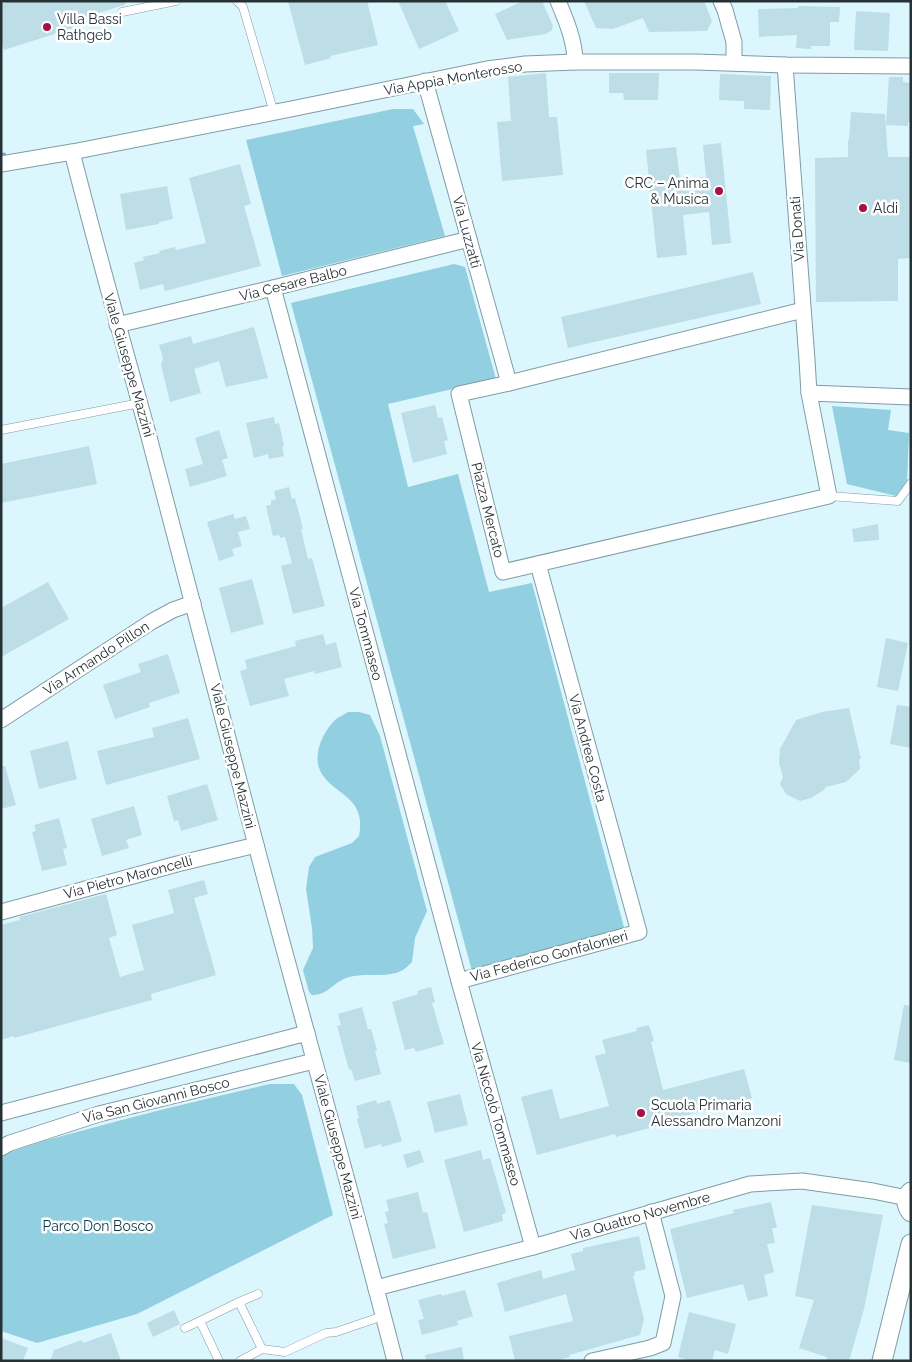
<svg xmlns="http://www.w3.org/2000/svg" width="912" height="1362" font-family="Raleway,sans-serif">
<rect width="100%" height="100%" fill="#dcf6fe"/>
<g fill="#92cfe1">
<path d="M393 109H413L424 124 413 126 445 236 282 276 246 140Z"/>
<path d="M454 264 465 267 496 379 388 404 408 487 458 474 489 592 532 583 625 931 472 971 291 303Z"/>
<path d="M832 406 891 410 888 430 909 433 907 483 896 496 847 484Z"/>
<path d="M348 712H359L370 715 380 736 427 911 415 938 412 962C409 965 406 968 403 970 385 980 360 970 342 980 330 986 327 995 312 995L309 992 303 970 313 948 312 928 306 889 309 867 315 857 352 843 359 836C361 826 361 816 355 806 347 794 332 788 324 777 310 760 321 734 335 720 338 717 344 715 348 712Z"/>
<path d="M270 1084H294L302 1095 333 1215 137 1314 37 1343 1 1331V1157C24 1145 52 1139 77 1132 141 1114 206 1099 270 1084Z"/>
</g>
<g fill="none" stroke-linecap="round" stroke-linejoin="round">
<path stroke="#57b9d4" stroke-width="5" d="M1 156 4 155"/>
</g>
<g fill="#bddde7">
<path d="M11 1H125V5L81 18 83 25 4 50 1 41V4Z"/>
<path d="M288 1H367L378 45 330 56 331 58 305 65Z"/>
<path d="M398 1H445L459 31 419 49Z"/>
<path d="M523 1H542L553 26 552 30 546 34 507 40 495 14Z"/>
<path d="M584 1H704L712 21 707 31 649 32 643 18 613 29 596 28Z"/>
<path d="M798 6 840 7 839 22H830V46H811V49L796 48 797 35 759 37 758 9 798 8Z"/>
<path d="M856 11 890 13 888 51 854 50Z"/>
<path d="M546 73 549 117H557L563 175 502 181 497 122 511 121 508 77Z"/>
<path d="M609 73H659L658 100H624L623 93H609Z"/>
<path d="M720 74 771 76 770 110 744 109V101L719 100Z"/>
<path d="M889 77H903V82L911 83V122H908V126L886 125Z"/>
<path d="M851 112 885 114 888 157H911V258L898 259V301L816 302 815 158 848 157V140H849Z"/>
<path d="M721 143 731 243 712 245 709 212 683 215 687 255 657 258 646 150 676 147 680 179 706 177 703 145Z"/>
<path d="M240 164 251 204 244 206 261 266 165 291 163 284 140 290 134 263 144 260 143 257 160 253 159 251 175 247 176 250 206 243 189 178Z"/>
<path d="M167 186 173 219 159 222V224L126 230 120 194Z"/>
<path d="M753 272 761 304 568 348 561 317Z"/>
<path d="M254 327 268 378 226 387 219 361 194 369 201 393 170 402 161 365 163 358 159 345 191 336 193 344Z"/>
<path d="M435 405 438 418 442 417 448 440 444 441 447 454 413 463 401 413Z"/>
<path d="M274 417 275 424 279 423 284 446H282L284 456 269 459 268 454 254 458 246 423Z"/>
<path d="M219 430 228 458 222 460 227 476 190 487 185 469 203 464 195 438Z"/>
<path d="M89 446 97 484 1 503V464Z"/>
<path d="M289 487 292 499 295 498 303 529H301L308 559 312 558 325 606 293 614 281 566 292 563 285 537 280 538 279 535 273 536 266 506 271 505V501L276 499 274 491Z"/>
<path d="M233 514 235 519 246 516 250 529 238 532 242 546 232 549 234 556 219 561 207 522Z"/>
<path d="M878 524 879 540 854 542 852 529Z"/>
<path d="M252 579 264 624 231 633 219 588Z"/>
<path d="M48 582 69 619 1 657V608Z"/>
<path d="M323 634 326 645 336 642 342 667 315 674 314 671 284 679 289 696 250 706 240 671 247 669 245 660 296 646 295 641Z"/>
<path d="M886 638 908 643 898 691 877 687Z"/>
<path d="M168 654 180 693 149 703 150 707 115 719 103 685 141 672 138 664Z"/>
<path d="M897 705 911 707V748L890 744Z"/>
<path d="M849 708 861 759H859L860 769 846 782 826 787 824 790 811 798 800 801 786 794 780 784 783 777 779 763 780 749 796 720 822 712Z"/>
<path d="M188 718 200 759 106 785 97 751 154 737 152 728Z"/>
<path d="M68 741 77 779 39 789 30 751Z"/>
<path d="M1 766H5L16 805 1 809Z"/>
<path d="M207 784 218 820 181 831 178 820 174 821 167 796Z"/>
<path d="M134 806 142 835 126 840 129 848 102 856 91 819Z"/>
<path d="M59 818 67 848 63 849 67 865 42 871 32 832 36 831 34 825Z"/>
<path d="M204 880 208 894 194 898 216 975 151 994 152 1000 14 1038 13 1036 1 1040V925L20 920 19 917 106 894 117 935 109 938 120 977 144 970 132 925 174 913 168 890Z"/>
<path d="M431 987 435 1002 432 1003 444 1044 416 1052 414 1048 405 1050 392 1002 418 994 417 991Z"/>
<path d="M904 1005 911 1006V1063L894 1060Z"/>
<path d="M362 1007 368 1029H371L377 1050 375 1051 381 1074 355 1081 351 1069 349 1070 337 1026 341 1025 338 1014Z"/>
<path d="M649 1025 654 1041 651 1042 663 1090 744 1069 752 1098 672 1119V1122L616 1137 615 1134 537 1155 521 1097 552 1089 560 1119 609 1106 595 1056 606 1053 602 1040 637 1031 636 1028Z"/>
<path d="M460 1094 468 1125 435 1133 427 1102Z"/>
<path d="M376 1100 377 1104 390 1100 402 1141 382 1147 381 1144 365 1149 357 1119 359 1118 356 1106Z"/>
<path d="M420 1150 424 1162 407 1168 403 1155Z"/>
<path d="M481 1150 483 1160 490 1158 506 1212 502 1215 503 1221 464 1232 444 1160Z"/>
<path d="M418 1192 423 1213 427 1212 436 1248 393 1259 384 1224 388 1223 385 1212 389 1211 386 1200Z"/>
<path d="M771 1202 777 1228H772L775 1243 767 1244 774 1272 764 1275 768 1296 748 1301 743 1284 687 1298 670 1229 734 1213 733 1210Z"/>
<path d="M812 1205 883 1215 864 1309 849 1361H826L827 1357 799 1348 814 1300 795 1296Z"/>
<path d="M639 1236 646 1269 634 1272 635 1275 633 1276 644 1319 640 1335 569 1355 570 1357 554 1361H515L509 1336 573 1321 566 1294 505 1312 497 1283 541 1270 543 1279 575 1270 571 1254 583 1251V1248Z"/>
<path d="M465 1290 473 1316 457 1321 458 1325 422 1335 418 1320 424 1319 418 1300 441 1294 442 1296Z"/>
<path d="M174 1310 180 1324 153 1337 147 1323Z"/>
<path d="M689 1312 736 1324 728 1354 715 1350 712 1361H692L678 1357Z"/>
<path d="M111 1333 121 1361H50L54 1350 82 1340 83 1343Z"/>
<path d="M1 1338 28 1348 23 1361H1Z"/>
<path d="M462 1347 464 1361H426L425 1355Z"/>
</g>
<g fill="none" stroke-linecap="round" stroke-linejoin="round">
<g stroke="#7e9ca5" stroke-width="9">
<g id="service">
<path d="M237 1 243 7 274 113"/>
<path d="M122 12 176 1"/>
<path d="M1 430 140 403"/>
<path d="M829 496 898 501 911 483"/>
<path d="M239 1302 258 1294"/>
<path d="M185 1328 200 1321"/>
<path d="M219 1361 200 1321 239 1302 262 1349"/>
<path d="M240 1361 262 1349 285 1352 326 1333 336 1332 383 1316"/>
</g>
</g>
<g stroke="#7e9ca5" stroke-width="17">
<g id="minor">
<path d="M558 1C566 20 575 41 575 62"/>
<path d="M721 1 725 10 734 42V62"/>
<path d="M785 65 807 360 809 393 829 496 503 572 459 394 509 383 803 310"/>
<path d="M425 81 509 383"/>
<path d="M72 152C96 247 123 342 149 437 184 567 217 697 251 826 298 1005 349 1182 395 1361"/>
<path d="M1 164 72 152 291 109 487 69 525 64 575 62H695L785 65 911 66"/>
<path d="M273 288 459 981 533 1247"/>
<path d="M117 325 273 288 469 239"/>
<path d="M809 393 911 397"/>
<path d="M1 720 151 622 173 610 193 603"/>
<path d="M1 912 177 864 256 845"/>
<path d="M459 981 639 932 538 564"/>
<path d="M1 1113 307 1033"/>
<path d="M1 1148 10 1143 99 1114 314 1061"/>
<path d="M376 1288 533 1247 750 1184 802 1181 873 1191 907 1198"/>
<path d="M592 1361 650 1348 663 1343 673 1296 651 1212"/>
</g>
</g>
<g stroke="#7e9ca5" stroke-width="21">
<g id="tertiary">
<path d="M911 1192C905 1198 906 1205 911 1212"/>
<path d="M882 1361 911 1244"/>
</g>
</g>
<use href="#service" stroke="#fff" stroke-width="8"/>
<use href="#minor" stroke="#fff" stroke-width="15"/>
<use href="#tertiary" stroke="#fff" stroke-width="19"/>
</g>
<g fill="#a61046" stroke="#fff" stroke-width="2">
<circle cx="47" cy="27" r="5"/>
<circle cx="719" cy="191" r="5"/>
<circle cx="863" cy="208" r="5"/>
<circle cx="641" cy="1113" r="5"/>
</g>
<g text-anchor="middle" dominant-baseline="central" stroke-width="5" stroke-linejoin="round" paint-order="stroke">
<g font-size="14" fill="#253135" stroke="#fff" text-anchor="start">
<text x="57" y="19">Villa Bassi<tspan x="57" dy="16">Rathgeb</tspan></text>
<text x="709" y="183" text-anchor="end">CRC – Anima<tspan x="709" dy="16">&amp; Musica</tspan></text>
<text x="873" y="208">Aldi</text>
<text x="651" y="1105">Scuola Primaria<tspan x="651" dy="16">Alessandro Manzoni</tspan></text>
</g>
<g font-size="14" fill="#253135" stroke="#fff">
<text transform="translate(453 78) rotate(-10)">Via Appia Monterosso</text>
<text transform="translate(797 229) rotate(-94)">Via Donati</text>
<text transform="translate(467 232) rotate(75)">Via Luzzatti</text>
<text transform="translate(293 283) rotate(-14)">Via Cesare Balbo</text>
<text transform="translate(129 365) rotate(74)">Viale Giuseppe Mazzini</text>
<text transform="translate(488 510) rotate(76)">Piazza Mercato</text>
<text transform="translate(366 634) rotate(75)">Via Tommaseo</text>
<text transform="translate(96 658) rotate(-33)">Via Armando Pillon</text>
<text transform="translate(588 748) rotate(75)">Via Andrea Costa</text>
<text transform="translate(233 756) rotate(76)">Viale Giuseppe Mazzini</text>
<text transform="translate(128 877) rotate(-15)">Via Pietro Maroncelli</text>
<text transform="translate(549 956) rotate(-15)">Via Federico Gonfalonieri</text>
<text transform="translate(156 1100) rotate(-14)">Via San Giovanni Bosco</text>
<text transform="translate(496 1114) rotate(74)">Via Niccolò Tommaseo</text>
<text transform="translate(338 1147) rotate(75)">Viale Giuseppe Mazzini</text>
<text transform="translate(640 1216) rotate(-16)">Via Quattro Novembre</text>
</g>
<g font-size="14" fill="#0c3a46" stroke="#fff">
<text x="98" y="1226">Parco Don Bosco</text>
</g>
</g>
<rect width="912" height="1362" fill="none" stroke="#253135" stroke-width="5"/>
</svg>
